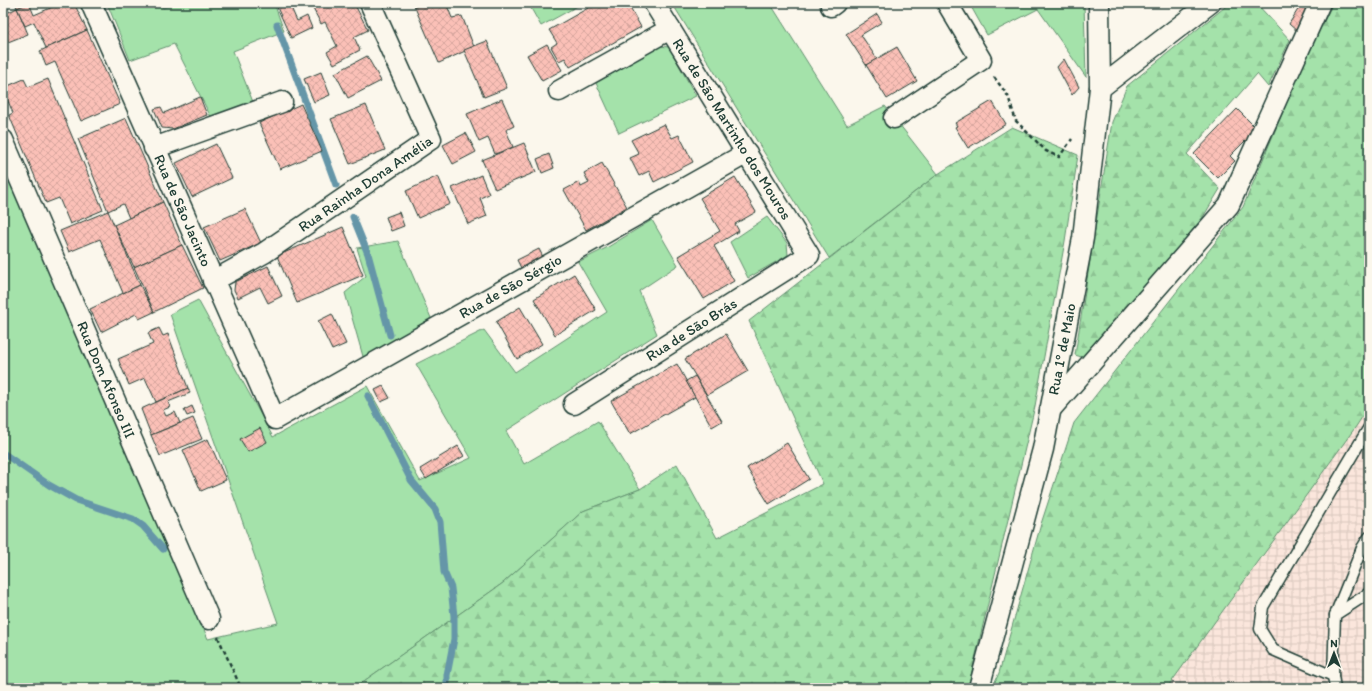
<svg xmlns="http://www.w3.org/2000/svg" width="1372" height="691" font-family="Itim,sans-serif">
<defs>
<pattern id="industrial-grid" width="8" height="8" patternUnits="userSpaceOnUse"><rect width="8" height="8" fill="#fbe6dc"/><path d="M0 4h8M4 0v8" fill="none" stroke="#d7c6bd"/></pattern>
<pattern id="forest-firs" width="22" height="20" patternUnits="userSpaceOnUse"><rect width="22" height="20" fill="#a4e2aa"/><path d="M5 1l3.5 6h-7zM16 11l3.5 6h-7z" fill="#8dc393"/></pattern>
<pattern id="building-cross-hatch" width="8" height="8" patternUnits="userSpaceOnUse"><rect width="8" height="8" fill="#fbc0b7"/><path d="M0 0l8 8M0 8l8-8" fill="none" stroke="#d7a69e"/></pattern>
</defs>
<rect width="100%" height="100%" fill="#fbf7ec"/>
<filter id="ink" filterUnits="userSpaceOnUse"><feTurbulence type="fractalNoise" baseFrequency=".025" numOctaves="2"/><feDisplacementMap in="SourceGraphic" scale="8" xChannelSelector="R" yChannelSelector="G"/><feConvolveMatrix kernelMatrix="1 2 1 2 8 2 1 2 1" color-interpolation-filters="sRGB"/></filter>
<g filter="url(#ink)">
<path fill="url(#industrial-grid)" d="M1369 406V688H1167L1357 425Z"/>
<g fill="#a4e2aa" stroke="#62906f">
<path d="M107 3H160L163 8 174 3H274L284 31 233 51 253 102 213 121 174 44 130 60Z"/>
<path d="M528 3H583L541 26Z"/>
<path d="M672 3H770L847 125 885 106 938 174 829 258Z"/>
<path d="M969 3H1084L1086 77 1038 9 987 35Z"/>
<path d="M659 46 669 47 696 96 619 133 596 83Z"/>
<path d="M3 159 208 639 278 623 170 314 198 300 273 437 367 386 420 481 471 458 416 364 484 330 515 372 607 312 578 262 608 247 652 220 678 265 639 291 657 334 506 431 524 464 598 421 640 489 583 511 503 583 354 688H3Z"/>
<path d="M767 217 787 243 788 255 748 278 730 242Z"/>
<path d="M398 241 431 318 364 360 345 293 366 276 357 248Z"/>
</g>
<g fill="url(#forest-firs)" stroke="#62906f">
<path d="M1230 3H1256L1290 40 1268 87 1257 74 1187 154 1220 189 1203 217 1088 359 1075 355 1112 122 1127 86Z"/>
<path d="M1333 3H1369V406L1357 425 1167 688H992L999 673 1041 524 1074 423 1243 207 1306 57Z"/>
<path d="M1012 127 1078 155 1065 241 1035 406 968 688H354L503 583 583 511 640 489 677 464 717 538 823 484 749 321 938 174Z"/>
</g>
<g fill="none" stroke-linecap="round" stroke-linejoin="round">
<g stroke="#6596a8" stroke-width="7">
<path d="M277 25 336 185"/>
<path d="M353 217 368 254 390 335"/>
<path d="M368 396 411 480 435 509 440 522 444 572 451 588 454 616V639L447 675V688"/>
<path d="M3 453 49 485 76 500 133 519 143 526 163 549"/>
</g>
</g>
<g fill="url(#building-cross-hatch)" stroke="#1f3d34">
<path d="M3 3H5L9 12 17 8 28 34 3 44Z"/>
<path d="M15 3H29L17 8Z"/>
<path d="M29 3 34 15 62 3H74L87 30 46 48 34 22 25 26 17 8Z"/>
<path d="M275 3H289L297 21 307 16 312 28 291 38Z"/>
<path d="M310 3H363L356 7 368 30 354 37 360 50 334 64 327 52 337 46 325 22 321 24Z"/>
<path d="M413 3H446L452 18 462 16 474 47 439 63Z"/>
<path d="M597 3H627L641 27 570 67 565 58 559 61 551 47 557 43 549 30Z"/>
<path d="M1302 3H1313L1298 32 1289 24Z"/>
<path d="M877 14 882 22 861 35 877 59 866 65 846 34Z"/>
<path d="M87 30 120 104 81 121 55 62 46 66 40 51Z"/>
<path d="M487 41 507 88 484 97 464 50Z"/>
<path d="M547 44 562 70 542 81 527 55Z"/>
<path d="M897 47 917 81 887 99 866 65Z"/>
<path d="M367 56 381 81 348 98 335 73Z"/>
<path d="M1064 59 1079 87 1072 95 1057 67Z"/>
<path d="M321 72 330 95 314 102 304 79Z"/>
<path d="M24 79 28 87 48 79 103 210 70 224 59 198 46 203 9 115 13 113 3 89V88Z"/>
<path d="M200 97 207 115 173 129 162 128 154 109 161 107 164 113Z"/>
<path d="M502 99 514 126 506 130 513 147 495 154 488 138 479 142 467 114Z"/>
<path d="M992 101 1006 124 968 148 955 127 957 126 955 123Z"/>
<path d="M301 104 322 151 280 169 259 123Z"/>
<path d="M366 105 385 150 350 164 331 119Z"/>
<path d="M1237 109 1257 129 1230 156 1235 161 1218 178 1194 154Z"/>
<path d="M126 118 163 202 129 218 123 204 108 211 78 139Z"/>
<path d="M664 124 672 138 679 135 693 162 654 182 649 171 639 176 630 158 639 154 631 140Z"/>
<path d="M466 133 476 152 453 164 443 145Z"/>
<path d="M524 143 536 172 495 189 482 160Z"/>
<path d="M216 144 232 178 192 197 176 163Z"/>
<path d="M549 154 554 168 542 173 537 159Z"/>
<path d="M602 163 627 207 586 230 564 190 579 182 581 187 589 183 584 173Z"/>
<path d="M481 175 489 194 480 198 487 216 468 224 452 188Z"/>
<path d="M438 176 450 204 418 218 406 191Z"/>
<path d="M735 177 756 212 735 224 739 231 714 246 734 281 704 299 678 256 720 231 700 198Z"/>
<path d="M163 202 182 245 134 267 114 225Z"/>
<path d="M245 209 261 243 220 261 204 227Z"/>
<path d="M108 211 140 285 123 293 100 239 69 252 60 231Z"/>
<path d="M399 212 404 226 391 231 386 217Z"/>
<path d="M343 227 363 275 297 303 277 256Z"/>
<path d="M182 245 203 288 154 312 134 267Z"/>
<path d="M539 249 544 259 522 270 517 260Z"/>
<path d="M268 266 282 296 268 303 260 287 238 298 234 290 235 282Z"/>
<path d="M574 274 596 310 555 335 534 299Z"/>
<path d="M140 285 154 312 139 319 136 314 101 332 90 309Z"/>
<path d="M520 307 542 344 517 359 496 322Z"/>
<path d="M332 314 346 344 332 350 318 321Z"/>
<path d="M159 328 163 336 168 334 188 388 156 402 145 378 129 385 118 359 153 344 148 333Z"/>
<path d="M726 334 748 371 707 395 685 359Z"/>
<path d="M677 364 695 397 630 434 611 401Z"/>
<path d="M695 376 722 421 712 427 686 381Z"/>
<path d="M383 386 390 398 381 402 375 390Z"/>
<path d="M188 388 190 393 168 402 170 407 163 410 166 416 175 412 180 423 151 435 141 409Z"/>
<path d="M192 406 195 413 187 416 184 410Z"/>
<path d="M193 418 202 439 160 456 151 435Z"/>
<path d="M260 428 267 442 248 452 240 439Z"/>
<path d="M208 439 226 480 201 491 183 450Z"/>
<path d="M787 443 809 479 769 504 747 468Z"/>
<path d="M458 446 464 456 426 479 420 469Z"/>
</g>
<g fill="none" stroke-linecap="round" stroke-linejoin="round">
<g stroke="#1f3d34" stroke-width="13">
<g id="lane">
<path d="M1335 615 1362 548 1369 537"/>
<path d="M1333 676 1273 650 1260 629 1263 607 1369 427"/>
<path d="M1335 688 1333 676 1335 615 1369 593"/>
</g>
</g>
<g stroke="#1f3d34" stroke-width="23">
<g id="street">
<path id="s1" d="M91 3 275 419 747 153"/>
<path d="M831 6 835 3"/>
<path d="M1100 88 1210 3"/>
<path d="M559 91 670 29"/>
<path d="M894 118 981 60 947 3"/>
<path id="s2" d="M3 140 209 619"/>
<path d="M154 148 282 102"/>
<path id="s3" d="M213 281 264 253 431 139 370 3"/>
<path id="s4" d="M574 404 809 255 654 3"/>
<path d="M1050 410 1229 205 1320 3"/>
<path d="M979 688 1043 449 1083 238 1100 88 1099 3"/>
</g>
</g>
<g stroke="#1f3d34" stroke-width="2.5" stroke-dasharray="4 3" stroke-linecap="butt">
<path d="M994 77 1008 96 1016 121 1046 151 1059 157 1072 139"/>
<path d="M218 637 241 688"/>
</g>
<use href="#lane" stroke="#fbf7ec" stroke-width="10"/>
<use href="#street" stroke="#fbf7ec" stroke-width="20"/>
</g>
</g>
<g text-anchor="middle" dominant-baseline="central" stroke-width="4" stroke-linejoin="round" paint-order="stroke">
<g font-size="15" fill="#1f3d34" stroke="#fbf7ec">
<text transform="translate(732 129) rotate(58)">Rua de São Martinho dos Mouros</text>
<text stroke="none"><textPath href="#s3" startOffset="181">Rua Rainha Dona Amélia</textPath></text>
<text stroke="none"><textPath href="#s1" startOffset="227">Rua de São Jacinto</textPath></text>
<text stroke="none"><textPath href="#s1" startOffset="725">Rua de São Sérgio</textPath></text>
<text stroke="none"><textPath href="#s4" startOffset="139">Rua de São Brás</textPath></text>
<text transform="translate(1062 349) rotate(-79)">Rua 1º de Maio</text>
<text stroke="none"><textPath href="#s2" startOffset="261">Rua Dom Afonso III</textPath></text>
</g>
</g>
<rect width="1372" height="691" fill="none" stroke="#fbf7ec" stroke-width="16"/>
<rect x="8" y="8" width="1356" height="675" fill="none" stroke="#1f3d34" stroke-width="1.5" filter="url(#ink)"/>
<g transform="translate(1334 653)" stroke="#fbf7ec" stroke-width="3" paint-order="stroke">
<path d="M0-3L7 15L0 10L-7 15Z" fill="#1f3d34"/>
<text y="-6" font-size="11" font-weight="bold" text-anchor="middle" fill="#1f3d34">N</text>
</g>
</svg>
